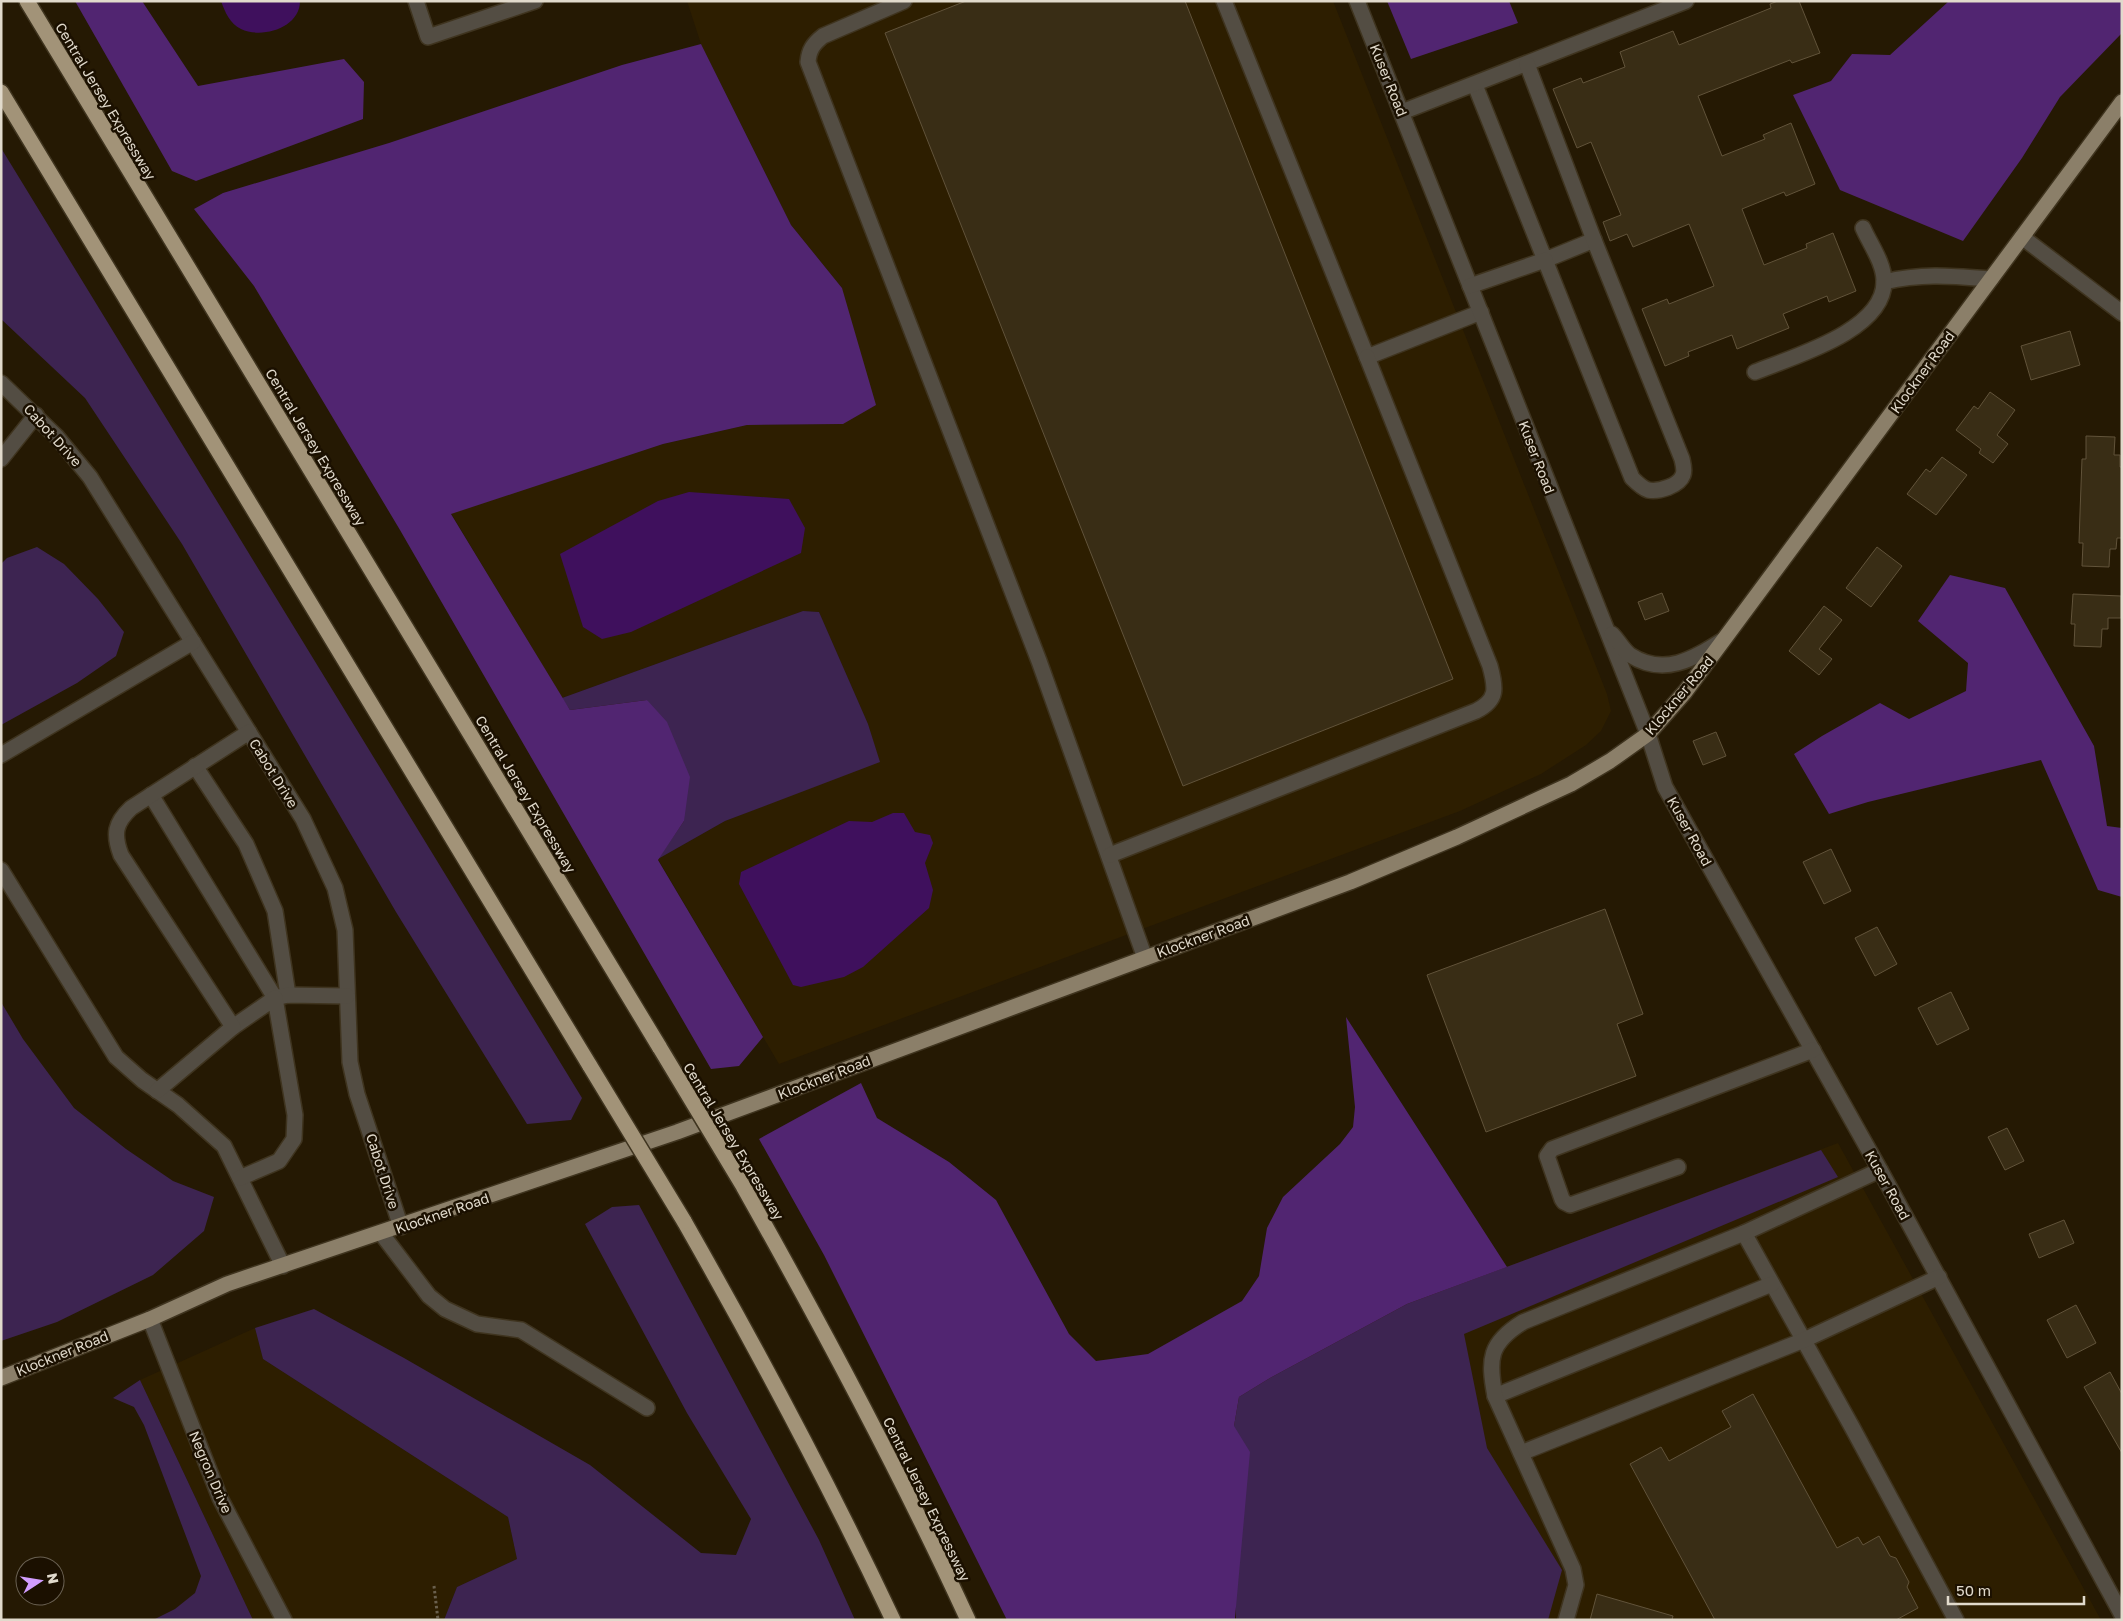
<svg xmlns="http://www.w3.org/2000/svg" width="2123" height="1621" font-family="'Golos Text',sans-serif">
<rect width="100%" height="100%" fill="#251903"/>
<g fill="#2d1e00">
<path d="M687 1H1333L1607 694 1611 711 1601 731 1586 745 1541 774 1460 811 779 1064 658 859 725 821 879 761 868 724 819 612 803 611 562 698 451 513 663 444 747 425 843 424 842 288 791 225 701 44Z"/>
<path d="M1838 1143 2101 1620H1236L1239 1397 1270 1378 1407 1304Z"/>
<path d="M255 1328 263 1359 508 1517 517 1559 457 1587 444 1620H253L140 1380Z"/>
</g>
<g fill="#3d2451">
<path d="M1 148 582 1098 571 1120 527 1124 396 912 182 544 85 398 1 319Z"/>
<path d="M37 547 64 564 98 599 124 632 116 656 77 683 1 725V564L7 558Z"/>
<path d="M803 611 819 612 868 724 880 762 725 821 658 859 684 821 647 700 570 710 562 698Z"/>
<path d="M1 1002 23 1039 74 1108 126 1149 173 1181 214 1197 204 1231 153 1275 57 1322 1 1341Z"/>
<path d="M1821 1150 1838 1177 1464 1334 1487 1448 1562 1570 1548 1620H1236L1234 1426 1239 1397 1270 1378 1407 1304Z"/>
<path d="M639 1205 819 1540 855 1620H444L457 1587 517 1559 508 1517 263 1359 255 1328 314 1309 404 1358 590 1465 701 1553 736 1555 751 1519 687 1413 585 1224 612 1207Z"/>
<path d="M140 1380 253 1620H153L175 1609 195 1593 201 1576 144 1425 134 1407 113 1398Z"/>
</g>
<g fill="#512571">
<path d="M75 1H142L198 86 344 59 364 82 363 119 196 181 172 171Z"/>
<path d="M1387 1H1509L1518 23 1411 59Z"/>
<path d="M1949 1H2122V33L2060 97 2022 158 1963 241 1840 190 1793 95 1831 81 1852 54 1890 55Z"/>
<path d="M701 44 791 225 842 288 876 405 843 424 747 425 663 444 451 514 570 710 647 700 667 722 690 777 684 821 658 860 763 1037 739 1066 711 1069 400 530 254 286 194 209 223 193 389 143 622 65Z"/>
<path d="M1950 575 2005 588 2094 746 2107 826 2122 828V897L2098 890 2041 760 1868 802 1829 814 1794 754 1822 736 1880 703 1909 719 1966 691 1968 663 1918 621Z"/>
<path d="M1346 1017 1507 1267 1407 1304 1270 1378 1239 1397 1234 1426 1250 1452 1235 1618 1236 1620H1007L824 1255 759 1139 861 1083 877 1118 949 1162 996 1200 1069 1334 1096 1361 1148 1354 1242 1301 1259 1276 1267 1228 1283 1197 1340 1144 1353 1127 1355 1107Z"/>
</g>
<g fill="#3f105d">
<path d="M221 1H300C300 28 262 39 241 29 230 24 225 12 221 1Z"/>
<path d="M689 492 789 499 805 528 801 553 631 632 602 639 583 627 560 554 658 501Z"/>
<path d="M893 813H904L915 832 930 835 933 843 925 863 933 890 929 908 863 967 844 977 801 987 793 985 739 884 741 872 849 821 872 822Z"/>
</g>
<g fill="#392d15" stroke="#61533a">
<path d="M966 1H1185L1453 679 1183 786 885 33Z"/>
<path d="M1778 1H1799L1820 53 1792 63 1790 60 1698 96 1722 156 1765 139 1763 135 1791 123 1815 184 1786 196 1784 192 1742 209 1764 265 1807 248 1806 244 1833 233 1856 291 1829 302 1827 296 1783 314 1789 328 1737 349 1732 335 1688 352 1689 356 1665 366 1642 309 1667 299 1669 304 1714 286 1689 224 1633 247 1627 234 1610 241 1603 222 1621 215 1591 142 1577 148 1553 89 1581 78 1583 83 1625 67 1620 52 1673 31 1679 45 1771 8 1770 4Z"/>
<path d="M2070 331 2080 365 2031 380 2021 346Z"/>
<path d="M1990 392 2015 410 1997 435 2008 444 1993 463 1979 453 1981 449 1956 430 1974 406 1978 409Z"/>
<path d="M2086 436 2115 437 2114 455H2120V467H2122V538H2117L2116 549H2110L2109 567 2082 566 2083 543H2079L2080 513 2082 459H2086Z"/>
<path d="M1942 457 1967 475 1936 515 1907 494 1926 469 1930 472Z"/>
<path d="M1877 547 1902 566 1871 607 1846 588Z"/>
<path d="M1662 593 1669 611 1645 620 1638 602Z"/>
<path d="M2073 594 2121 596V618H2108V629H2102L2101 647 2074 646 2075 624H2071Z"/>
<path d="M1824 606 1842 620 1819 649 1832 659 1819 675 1789 651Z"/>
<path d="M1716 732 1726 756 1703 765 1693 741Z"/>
<path d="M1831 849 1851 891 1824 904 1803 862Z"/>
<path d="M1605 909 1643 1014 1617 1024 1636 1076 1486 1132 1427 975Z"/>
<path d="M1877 927 1897 964 1875 976 1855 938Z"/>
<path d="M1951 992 1969 1029 1937 1045 1918 1008Z"/>
<path d="M2007 1128 2024 1161 2005 1170 1988 1137Z"/>
<path d="M2064 1220 2074 1243 2039 1258 2029 1234Z"/>
<path d="M2076 1305 2096 1343 2067 1358 2047 1320Z"/>
<path d="M2110 1372 2122 1394V1453L2084 1387Z"/>
<path d="M1753 1394 1837 1548 1858 1537 1863 1545 1879 1536 1890 1556 1896 1558 1909 1582 1907 1587 1918 1608 1896 1620H1715L1630 1464 1661 1447 1669 1461 1731 1427 1722 1411Z"/>
<path d="M1597 1594 1673 1616 1672 1620H1590Z"/>
</g>
<g fill="none" stroke-linecap="round" stroke-linejoin="round">
<g stroke="#3f341f" stroke-width="18">
<g id="minor">
<path d="M416 1 428 37 535 1"/>
<path d="M904 1 823 36C813 44 809 50 808 62L1039 661 1145 958"/>
<path d="M1224 1 1367 357 1481 312"/>
<path d="M1357 1 1648 734 1665 787 1880 1170 2122 1615"/>
<path d="M1475 85 1545 260 1594 240"/>
<path d="M1402 112 1686 1"/>
<path d="M2022 237 2122 313"/>
<path d="M1884 282C1923 273 1952 276 1991 279"/>
<path d="M1470 286 1545 260 1632 478C1637 483 1642 488 1648 490 1659 492 1679 486 1683 475 1685 470 1683 464 1682 459L1594 240 1527 64"/>
<path d="M1755 372C1792 357 1885 331 1884 281 1884 263 1870 244 1863 228"/>
<path d="M1 383 57 437 90 477 303 819 335 888 345 930 350 1062 357 1094 401 1227"/>
<path d="M1 459 36 415"/>
<path d="M1612 634C1618 640 1623 650 1630 655 1664 677 1693 659 1723 640"/>
<path d="M1 755 193 642"/>
<path d="M195 766 246 844 275 911 288 995"/>
<path d="M151 795 275 998 288 995 347 996"/>
<path d="M1110 855 1476 711C1498 700 1496 688 1490 666L1367 357"/>
<path d="M1 870 116 1057 142 1080 178 1105 224 1146 283 1266"/>
<path d="M233 1027 275 998 295 1115 294 1139 279 1161 240 1178"/>
<path d="M157 1091 233 1027 121 855C113 834 115 823 131 808L249 732"/>
<path d="M1678 1167 1570 1205 1564 1202 1562 1199 1547 1156 1552 1149 1813 1050"/>
<path d="M381 1233 429 1296 445 1309 477 1324 521 1330 647 1408"/>
<path d="M1744 1233 1852 1427 1956 1620"/>
<path d="M150 1319 220 1498 284 1620"/>
<path d="M1495 1396 1772 1284"/>
<path d="M1521 1453 1804 1340 1939 1277"/>
<path d="M1566 1620 1576 1585 1573 1569 1495 1396C1488 1359 1489 1343 1523 1322L1744 1233 1880 1170"/>
</g>
</g>
<g stroke="#3f341f" stroke-width="18">
<path id="major" d="M1 1378 150 1319 227 1284 677 1132 1350 882 1457 837 1571 784 1610 761 1648 734 1685 692 2122 102"/>
</g>
<g stroke="#3f341f" stroke-width="18">
<g id="highway">
<path d="M27 1 660 1048"/>
<path d="M1 92 590 1066"/>
<path d="M743 1186C823 1328 900 1472 968 1620"/>
<path d="M684 1221C758 1351 829 1484 893 1620"/>
</g>
</g>
<path stroke="#6a604d" stroke-width="3" stroke-dasharray="2.5 2.5" stroke-linecap="butt" d="M434 1586 438 1620"/>
<use href="#minor" stroke="#534d43" stroke-width="15"/>
<use href="#major" stroke="#8b7f69" stroke-width="15"/>
<use href="#highway" stroke="#a29378" stroke-width="15"/>
<g stroke="#3f341f" stroke-width="18" stroke-linecap="butt">
<g id="highway-bridge">
<path d="M660 1048 743 1186"/>
<path d="M590 1066 684 1221"/>
</g>
</g>
<use href="#highway-bridge" stroke="#a29378" stroke-width="15"/>
</g>
<g text-anchor="middle" dominant-baseline="central" stroke-width="5" stroke-linejoin="round" paint-order="stroke">
<g font-size="14" fill="#e1dacc" stroke="#1b1000">
<text transform="translate(1389 80) rotate(68)">Kuser Road</text>
<text transform="translate(106 101) rotate(59)">Central Jersey Expressway</text>
<text transform="translate(1922 372) rotate(-54)">Klockner Road</text>
<text transform="translate(53 435) rotate(48)">Cabot Drive</text>
<text transform="translate(316 447) rotate(59)">Central Jersey Expressway</text>
<text transform="translate(1537 457) rotate(69)">Kuser Road</text>
<text transform="translate(1679 695) rotate(-50)">Klockner Road</text>
<text transform="translate(274 773) rotate(58)">Cabot Drive</text>
<text transform="translate(526 794) rotate(59)">Central Jersey Expressway</text>
<text transform="translate(1690 831) rotate(61)">Kuser Road</text>
<text transform="translate(1203 936) rotate(-20)">Klockner Road</text>
<text transform="translate(824 1077) rotate(-21)">Klockner Road</text>
<text transform="translate(734 1141) rotate(59)">Central Jersey Expressway</text>
<text transform="translate(383 1171) rotate(72)">Cabot Drive</text>
<text transform="translate(1888 1185) rotate(61)">Kuser Road</text>
<text transform="translate(442 1213) rotate(-19)">Klockner Road</text>
<text transform="translate(62 1353) rotate(-22)">Klockner Road</text>
<text transform="translate(211 1472) rotate(67)">Negron Drive</text>
<text transform="translate(927 1499) rotate(64)">Central Jersey Expressway</text>
</g>
</g>
<rect width="2123" height="1621" fill="none" stroke="#e1dacc" stroke-width="5"/>
<g transform="translate(40 1581) rotate(78)"><circle r="24" fill="#1b1000" stroke="#6a6152"/>
<path d="M0-4L9 19L0 12L-9 19Z" fill="#d19dfe"/>
<text y="-8" font-size="14" font-weight="bold" text-anchor="middle" fill="#e1dacc">N</text>
</g>
<path d="M1948 1596v8h136v-8" fill="none" stroke="#e1dacc" stroke-width="2.5"/>
<text x="1956" y="1596" font-size="15" fill="#e1dacc" stroke="#1b1000" stroke-width="4" paint-order="stroke">50 m</text>
</svg>
